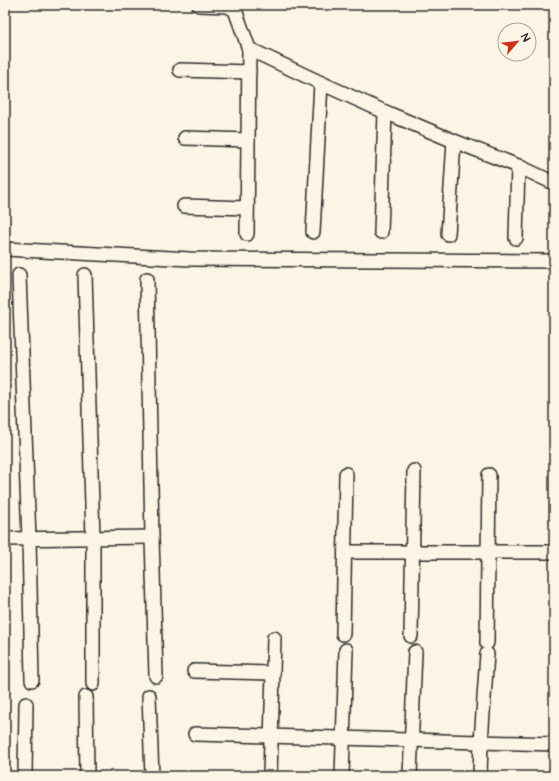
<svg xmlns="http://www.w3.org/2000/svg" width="559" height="781" font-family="'Architects Daughter',sans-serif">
<rect width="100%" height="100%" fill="#fcf5e5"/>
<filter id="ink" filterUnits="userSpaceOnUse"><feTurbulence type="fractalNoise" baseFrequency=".025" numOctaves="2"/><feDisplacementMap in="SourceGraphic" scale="8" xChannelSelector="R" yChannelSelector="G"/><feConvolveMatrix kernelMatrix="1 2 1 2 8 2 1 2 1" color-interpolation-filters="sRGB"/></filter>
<g filter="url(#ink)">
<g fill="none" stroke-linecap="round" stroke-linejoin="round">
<g stroke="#2b2b2b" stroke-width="16">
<g id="minor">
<path d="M199 5 228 6 235 10 249 49 321 83 385 112 454 141 518 166 554 183"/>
<path d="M180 70 249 72"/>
<path d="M185 138 248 140"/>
<path d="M184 206 247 208"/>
<path d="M313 232 321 83"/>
<path d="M381 232 385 112"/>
<path d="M247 234 249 49"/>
<path d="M448 234 454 141"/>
<path d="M516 238 518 166"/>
<path d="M5 249 190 259 554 261"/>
<path d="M19 275 29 539 32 680"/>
<path d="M85 275 93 538V684"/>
<path d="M147 279 152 537 156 676"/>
<path d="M5 539 152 537"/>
<path d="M345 552H554"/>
<path d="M343 634 346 474"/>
<path d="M411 636 414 471"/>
<path d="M487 643 489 475"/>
<path d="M194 671 273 673"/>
<path d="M149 696 152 776"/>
<path d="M86 697 87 776"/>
<path d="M195 734 554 744"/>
<path d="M25 776 26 704"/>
<path d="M270 776 274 638"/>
<path d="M342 776 346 650"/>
<path d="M410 776 415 652"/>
<path d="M480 776 481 742 487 654"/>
</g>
</g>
<use href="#minor" stroke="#fcf5e5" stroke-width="13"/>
</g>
</g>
<rect width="559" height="781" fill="none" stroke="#fcf5e5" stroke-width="20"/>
<rect x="10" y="10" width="539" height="761" fill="none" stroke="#2b2b2b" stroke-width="1.5" filter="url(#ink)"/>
<g transform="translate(517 42) rotate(62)"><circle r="19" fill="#fcf5e5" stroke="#a8a49b"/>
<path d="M0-3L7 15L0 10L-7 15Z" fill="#c8321e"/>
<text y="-6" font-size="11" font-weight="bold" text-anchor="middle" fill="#2b2b2b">N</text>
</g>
</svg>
